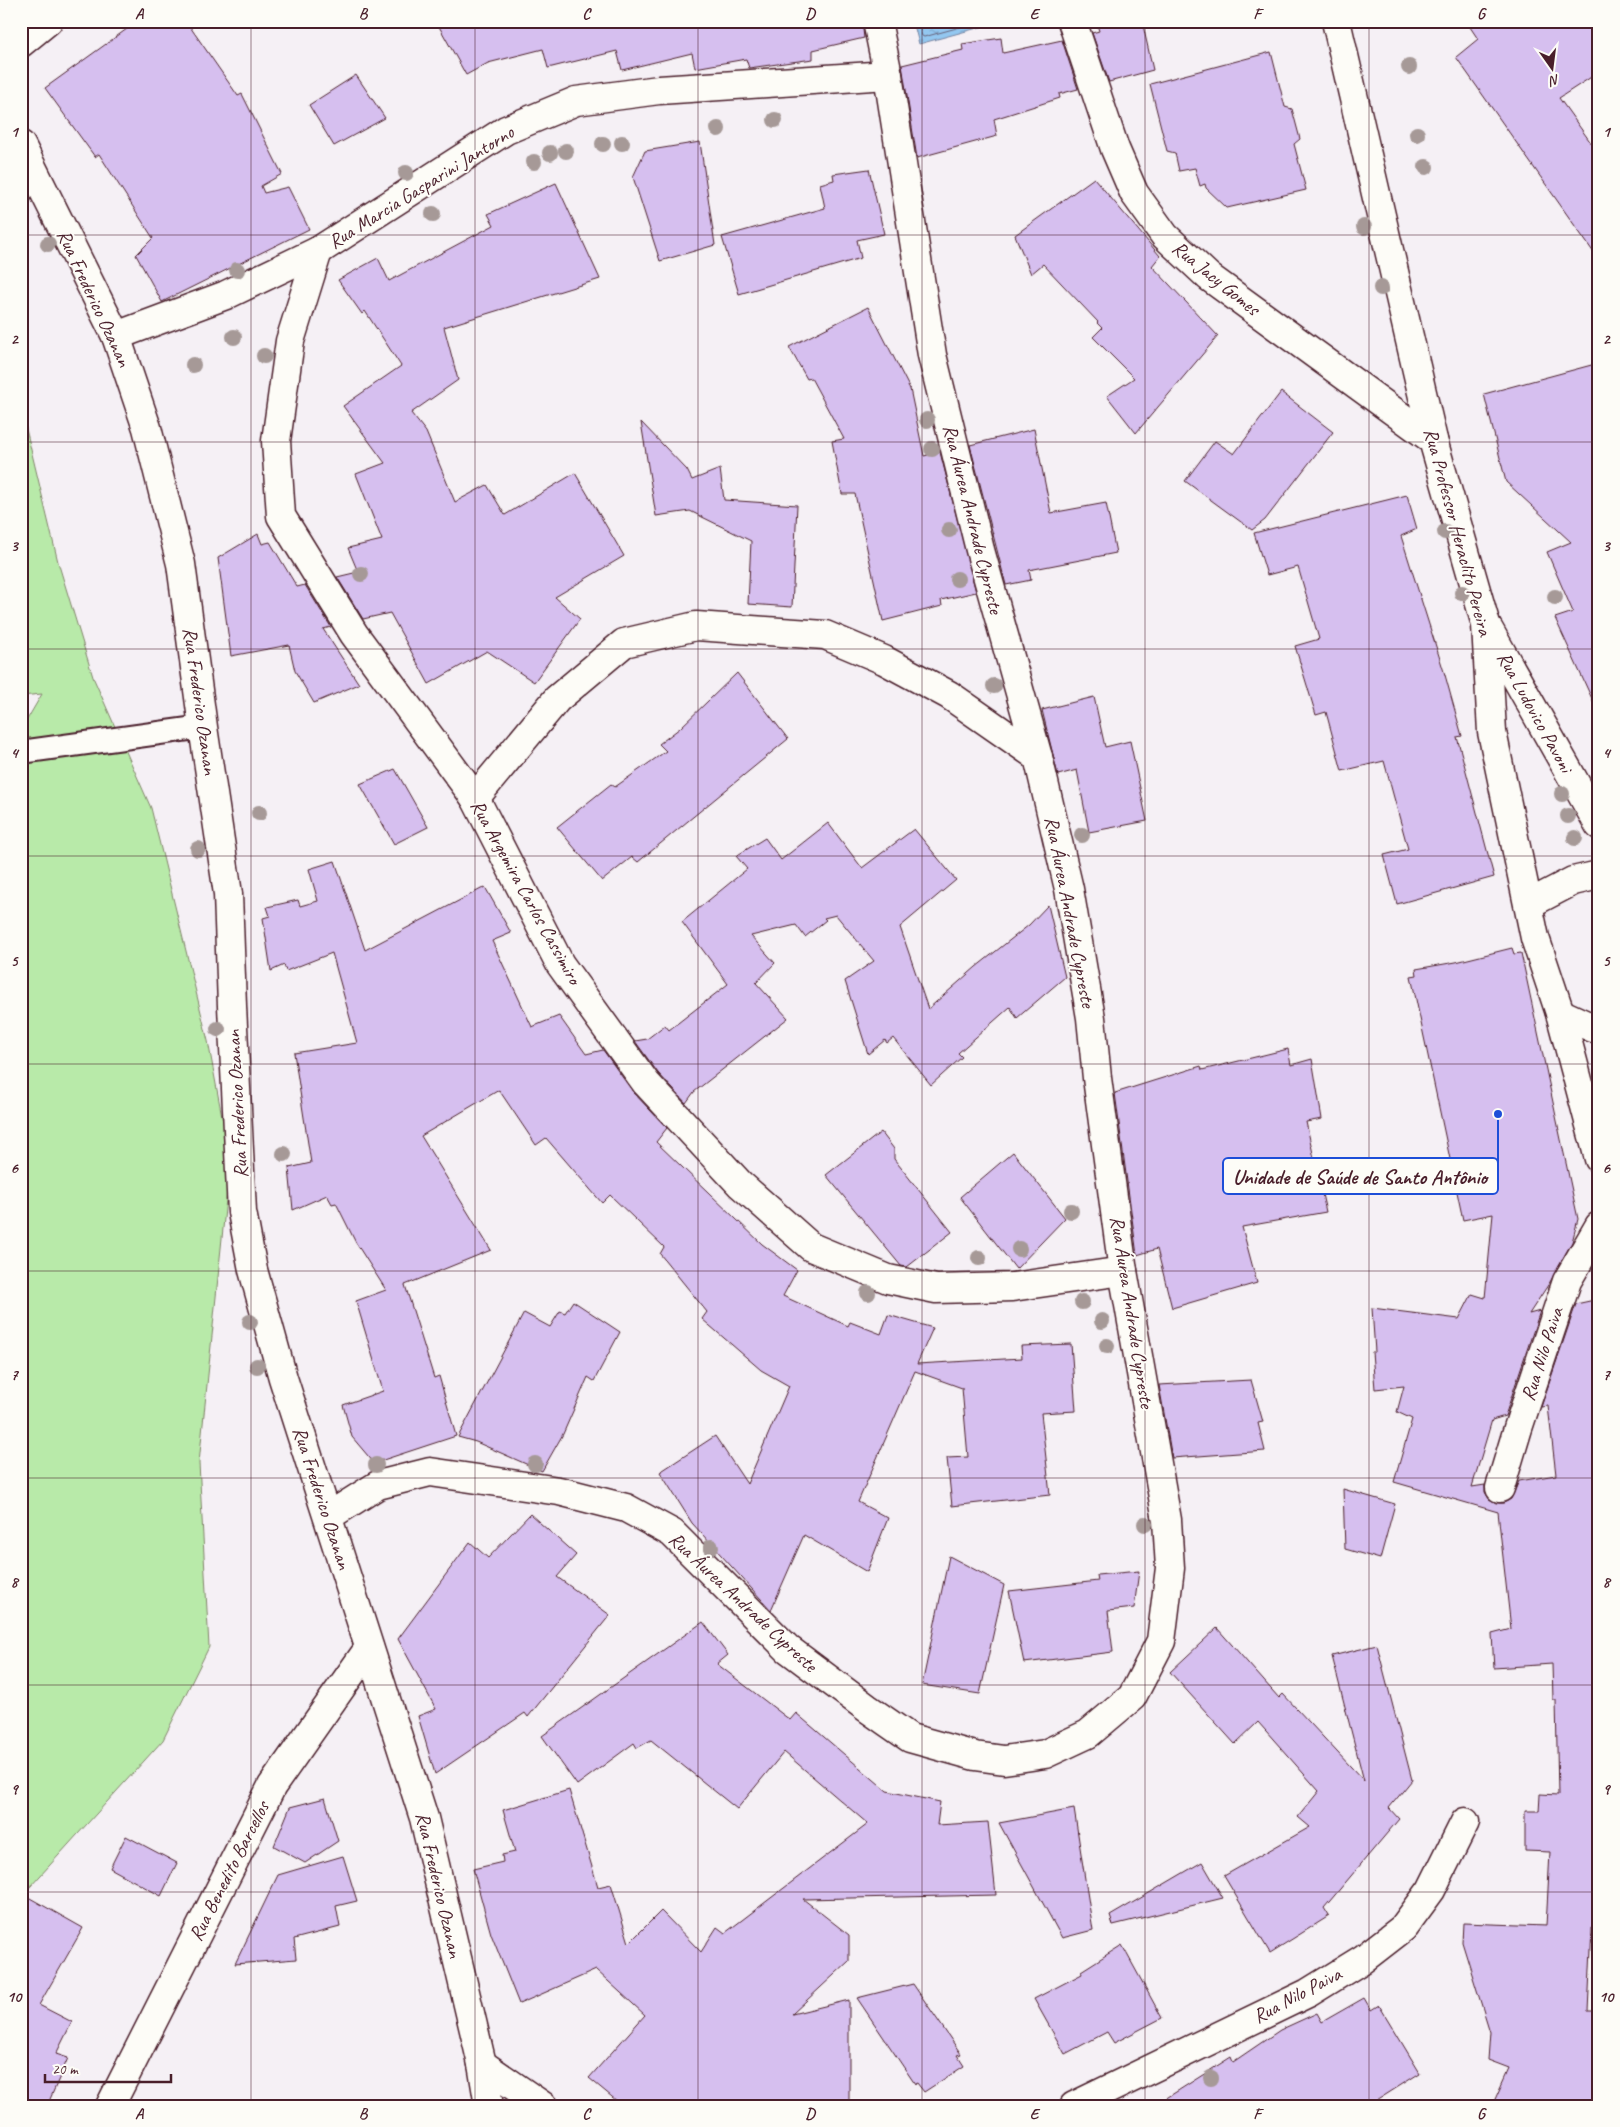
<svg xmlns="http://www.w3.org/2000/svg" width="1620" height="2127" font-family="Caveat,sans-serif">
<defs>
<pattern id="water-ripples" width="26" height="14" patternUnits="userSpaceOnUse" patternTransform="scale(1.25)"><rect width="26" height="14" fill="#93c7f0"/><path d="M2 4q2-2 4 0t4 0M15 11q2-2 4 0t4 0" fill="none" stroke="#80aace"/></pattern>
</defs>
<rect width="100%" height="100%" fill="#f5f0f5"/>
<filter id="ink" filterUnits="userSpaceOnUse"><feTurbulence type="fractalNoise" baseFrequency=".02" numOctaves="2"/><feDisplacementMap in="SourceGraphic" scale="10" xChannelSelector="R" yChannelSelector="G"/><feConvolveMatrix kernelMatrix="1 2 1 2 8 2 1 2 1" color-interpolation-filters="sRGB"/></filter>
<g filter="url(#ink)">
<path fill="#b8eaa9" stroke="#81846a" d="M21 408 58 562 93 677 151 808 208 1041 230 1160 199 1463 209 1647 163 1740 21 1897V730L42 694 21 696Z"/>
<path fill="url(#water-ripples)" stroke="#7684a1" d="M913 21H992V24L919 44Z"/>
<g fill="none" stroke-linecap="round" stroke-linejoin="round">
<path stroke="#67627a" stroke-width="1" d="M918 21 922 36 924 37 982 21"/>
</g>
<g fill="#d6bfef" stroke="#4a1f2b">
<path d="M138 21H186L238 96 242 94 282 174 261 186 264 193 288 187 309 229 162 302 136 255 153 238 99 154 95 157 45 88Z"/>
<path d="M436 21H862L864 38 813 50V59L749 68 746 59 695 68 692 53 622 70 617 51 548 68 543 49 488 63 466 75Z"/>
<path d="M1096 21H1142L1153 70 1109 82 1092 33 1099 31Z"/>
<path d="M1466 21H1599V72L1559 98 1599 154V260L1456 57 1478 39Z"/>
<path d="M1001 38 1003 53 1062 40 1078 89 1059 94 1060 98 994 119 997 136 917 158 902 65 963 50 962 44Z"/>
<path d="M1271 52 1285 107 1292 109 1300 139 1294 144 1306 190 1227 208 1206 188 1205 184 1200 186 1195 168 1179 171 1175 153 1167 151 1150 84Z"/>
<path d="M356 75 385 118 334 146 309 105Z"/>
<path d="M700 142 715 245 660 261 633 177 645 151Z"/>
<path d="M869 169 884 234 857 240 861 258 739 294 722 237 825 208 820 184 834 180 833 174Z"/>
<path d="M1094 178 1160 256 1152 266 1218 336 1136 433 1107 396 1134 378 1093 337 1102 328 1097 323 1098 322 1043 264 1031 274 1015 235Z"/>
<path d="M556 183 600 279 444 327 458 380 411 413 426 432 455 502 487 485 505 515 575 473 624 556 555 597 580 619 534 682 487 651 429 684 390 613 363 619 337 577 358 572 348 548 382 540 356 474 385 463 343 406 401 366 365 311 362 314 338 280 378 258 389 281 494 225 488 214Z"/>
<path d="M868 307 910 389 924 456 940 452 976 592 941 600 942 606 883 621 855 494H842L832 441 844 439 811 378 807 379 789 347Z"/>
<path d="M1599 363V714L1555 618 1573 612 1547 552 1571 542 1506 482 1484 394Z"/>
<path d="M1281 392 1333 432 1265 520 1252 530 1185 481 1215 441 1234 454Z"/>
<path d="M641 422 687 470 692 480 720 469 724 500 797 505 792 607 748 604 751 541 690 511 656 516Z"/>
<path d="M1034 429 1051 513 1106 503 1116 553 1029 570 1031 580 1006 585 970 445Z"/>
<path d="M1407 495 1417 529 1401 536 1445 675 1462 736 1457 737 1494 877 1397 904 1384 855 1408 849 1384 761 1342 771 1326 712 1316 715 1295 646 1319 639 1298 567 1267 575 1254 533Z"/>
<path d="M258 534 262 544 270 542 297 587 305 585 331 627 323 629 359 684 314 703 295 671 289 645 231 656 218 558Z"/>
<path d="M737 673 788 739 638 862 632 857 602 881 557 827 611 784 615 787 666 751 659 744 680 728Z"/>
<path d="M1094 697 1105 747 1130 741 1147 821 1089 832 1077 770 1058 775 1042 710Z"/>
<path d="M395 769 428 827 394 844 360 784Z"/>
<path d="M828 823 862 868 914 829 956 880 900 927 928 1009 976 967 1029 925 1048 905 1065 977 1017 1018 1010 1007 958 1053 962 1057 931 1085 893 1038 887 1043 885 1040 868 1054 845 981 874 961 836 915 824 918 826 920 805 937 796 925 751 936 775 963 756 983 788 1018 694 1092 686 1103 658 1073 635 1041 647 1039 665 1025 669 1030 728 984 682 922 747 869 736 856 765 838 781 860Z"/>
<path d="M335 861 365 950 485 887 511 933 492 941 532 1027 559 1016 586 1054 603 1050 633 1092 667 1128 656 1142 762 1244 797 1270 783 1296 848 1326 850 1322 881 1334 888 1315 933 1328 917 1364 1022 1358 1021 1346 1071 1344 1076 1411 1041 1413 1050 1495 952 1506 947 1458 968 1457 962 1388 915 1371 858 1502 888 1518 867 1572 804 1535 771 1610 692 1523 660 1472 715 1436 747 1484 789 1386 761 1370 702 1319 707 1312 660 1254 664 1247 610 1195 602 1203 546 1138 536 1145 499 1090 421 1136 491 1250 405 1285 434 1378 439 1376 456 1436 374 1463 352 1437 343 1405 383 1391 356 1301 386 1290 356 1243 336 1203 332 1204 327 1195 293 1210 289 1168 311 1163 294 1053 357 1043 332 953 286 971 284 965 271 971 263 918 270 916 267 907 298 900 300 906 318 901 309 869Z"/>
<path d="M1512 948 1514 954 1521 953 1578 1219 1572 1242 1550 1282 1529 1314 1540 1311 1505 1416 1492 1420 1472 1487 1485 1485V1492L1489 1499 1496 1503H1503L1511 1499 1519 1481 1556 1475 1548 1406 1541 1407 1576 1304 1599 1299V1928H1592L1588 2011H1599V2106H1492L1509 2068 1488 2060 1490 2032 1462 1942 1463 1923 1546 1926 1550 1852 1525 1851V1811H1539L1540 1794 1558 1795 1556 1700H1553L1552 1664 1494 1668 1492 1634 1511 1629 1498 1512 1394 1482 1412 1419 1397 1412 1404 1386 1375 1389 1372 1352H1375L1372 1308 1459 1319 1472 1294 1485 1298 1493 1214 1463 1220 1411 976 1417 975 1416 969 1456 962Z"/>
<path d="M1288 1049 1291 1065 1312 1059 1322 1119 1306 1122 1326 1212 1242 1227 1257 1283 1172 1308 1157 1249 1137 1255 1115 1093 1201 1066 1202 1070Z"/>
<path d="M881 1132 894 1149V1159L952 1232 907 1267 901 1266 826 1175Z"/>
<path d="M1013 1152 1065 1218 1016 1269 960 1197Z"/>
<path d="M573 1301 620 1332 594 1381 588 1377 563 1434 542 1471 476 1442 458 1437 524 1313 550 1327 560 1311 565 1313Z"/>
<path d="M1251 1380 1263 1422 1258 1423 1265 1451 1172 1458 1159 1385Z"/>
<path d="M1343 1489 1395 1504 1380 1559 1345 1549Z"/>
<path d="M530 1514 576 1555 557 1577 610 1615 528 1717 525 1713 435 1774 418 1716 436 1709 398 1639 470 1542 488 1558Z"/>
<path d="M949 1556 1004 1585 980 1694 922 1685Z"/>
<path d="M1139 1571 1134 1608 1108 1611 1113 1652 1024 1663 1009 1591 1098 1581 1097 1575Z"/>
<path d="M703 1622 728 1655 717 1664 790 1720 796 1713 887 1791 940 1802 937 1825 988 1822 996 1895 803 1899 849 1935V1961L792 2014 849 2000V2106H623L589 2078 645 2015 596 1970 519 2004 491 1934 473 1869 503 1862 502 1855 515 1852 503 1810 569 1790 598 1887 611 1884 629 1943 661 1911 701 1952 717 1927 725 1933 868 1824 784 1752 737 1809 651 1740 637 1748 634 1743 577 1785 542 1736Z"/>
<path d="M1217 1628 1279 1698 1283 1694 1364 1781 1332 1656 1377 1645 1412 1780 1389 1808 1399 1819 1324 1908 1329 1916 1270 1953 1224 1876 1310 1827 1298 1817 1319 1791 1258 1722 1235 1744 1170 1672Z"/>
<path d="M325 1798 338 1841 305 1863 274 1846 290 1807Z"/>
<path d="M1074 1809 1093 1930 1062 1938 999 1823Z"/>
<path d="M126 1836 177 1863 161 1896 110 1868Z"/>
<path d="M343 1856 357 1901 336 1906 340 1927 294 1939 296 1959 235 1964 278 1875Z"/>
<path d="M1202 1862 1223 1898 1113 1925 1110 1916Z"/>
<path d="M21 1893 83 1928 39 2005 72 2022 56 2054 68 2058 47 2106H21Z"/>
<path d="M1122 1945 1162 2018 1114 2043 1107 2032 1065 2054 1034 1999 1082 1974 1081 1971Z"/>
<path d="M913 1984 961 2054 957 2055 964 2066 924 2092 917 2083 915 2084 857 1998Z"/>
<path d="M1364 1998 1371 2010 1379 2005 1420 2073 1368 2106H1154L1231 2057 1233 2062 1280 2030 1317 2013 1322 2022Z"/>
</g>
<g fill="none" stroke-linecap="round" stroke-linejoin="round">
<g stroke="#4a1f2b" stroke-width="26">
<path id="service" d="M21 752 203 727"/>
</g>
<g stroke="#4a1f2b" stroke-width="31">
<g id="minor">
<path d="M1072 21 1115 149 1134 193 1165 236 1209 277 1433 440"/>
<path d="M21 43 48 21"/>
<path d="M21 145 116 336 147 428 181 564 203 727 228 894 232 1006 242 1212 253 1270 283 1378 424 1818 482 2064 489 2106"/>
<path d="M318 251 290 341 276 441 281 516 354 634 475 798 560 964 646 1083 740 1184 811 1247 888 1279 936 1289 1012 1287 1123 1271"/>
<path d="M116 336 226 295 318 251 506 130 576 101 659 90 888 75"/>
<path d="M475 798 557 699 624 643 696 626 825 635 884 660 949 695 1038 757"/>
<path d="M1529 904 1573 881 1599 875"/>
<path d="M1560 1013 1593 1028H1599"/>
<path d="M1500 1488 1518 1428 1567 1281 1599 1226"/>
<path d="M329 1516 378 1485 430 1472 559 1491 626 1508 672 1533 788 1649 867 1708 910 1738 975 1756 1004 1760 1045 1754 1088 1734 1132 1697 1161 1641 1170 1568 1167 1520 1123 1271 1097 1078 1091 1018 1069 889 1038 757 980 550 932 355 888 75 877 21"/>
<path d="M482 2064 543 2106"/>
<path d="M110 2106 272 1786 369 1648"/>
<path d="M1074 2106 1308 1993 1363 1959 1403 1928 1431 1890 1465 1822"/>
</g>
</g>
<g stroke="#4a1f2b" stroke-width="31">
<g id="secondary">
<path d="M1336 21 1433 440 1486 625 1492 732 1535 938 1560 1013 1599 1159"/>
<path d="M1489 630 1599 825"/>
</g>
</g>
<use href="#service" stroke="#fdfcf7" stroke-width="22"/>
<use href="#minor" stroke="#fdfcf7" stroke-width="28"/>
<use href="#secondary" stroke="#fdfcf7" stroke-width="28"/>
</g>
<g fill="#a69997">
<circle cx="1409" cy="67" r="8"/>
<circle cx="775" cy="120" r="8"/>
<circle cx="718" cy="129" r="8"/>
<circle cx="1417" cy="134" r="8"/>
<circle cx="622" cy="143" r="8"/>
<circle cx="603" cy="144" r="8"/>
<circle cx="566" cy="151" r="8"/>
<circle cx="550" cy="153" r="8"/>
<circle cx="534" cy="162" r="8"/>
<circle cx="1426" cy="167" r="8"/>
<circle cx="406" cy="173" r="8"/>
<circle cx="433" cy="214" r="8"/>
<circle cx="1364" cy="227" r="8"/>
<circle cx="48" cy="244" r="8"/>
<circle cx="237" cy="270" r="8"/>
<circle cx="1381" cy="288" r="8"/>
<circle cx="234" cy="337" r="8"/>
<circle cx="264" cy="356" r="8"/>
<circle cx="193" cy="365" r="8"/>
<circle cx="927" cy="420" r="8"/>
<circle cx="932" cy="449" r="8"/>
<circle cx="949" cy="530" r="8"/>
<circle cx="1445" cy="532" r="8"/>
<circle cx="361" cy="574" r="8"/>
<circle cx="957" cy="579" r="8"/>
<circle cx="1462" cy="593" r="8"/>
<circle cx="1555" cy="597" r="8"/>
<circle cx="994" cy="686" r="8"/>
<circle cx="1562" cy="794" r="8"/>
<circle cx="259" cy="813" r="8"/>
<circle cx="1568" cy="816" r="8"/>
<circle cx="1082" cy="835" r="8"/>
<circle cx="1575" cy="838" r="8"/>
<circle cx="198" cy="849" r="8"/>
<circle cx="218" cy="1029" r="8"/>
<circle cx="284" cy="1154" r="8"/>
<circle cx="1071" cy="1211" r="8"/>
<circle cx="1019" cy="1249" r="8"/>
<circle cx="979" cy="1258" r="8"/>
<circle cx="868" cy="1293" r="8"/>
<circle cx="1082" cy="1302" r="8"/>
<circle cx="1102" cy="1321" r="8"/>
<circle cx="250" cy="1322" r="8"/>
<circle cx="1107" cy="1346" r="8"/>
<circle cx="257" cy="1366" r="8"/>
<circle cx="535" cy="1464" r="8"/>
<circle cx="376" cy="1465" r="8"/>
<circle cx="1145" cy="1524" r="8"/>
<circle cx="711" cy="1547" r="8"/>
<circle cx="1211" cy="2078" r="8"/>
</g>
</g>
<path fill="none" stroke="#4a1f2b" stroke-width="1" stroke-opacity="0.55" d="M251 21V2106M475 21V2106M698 21V2106M922 21V2106M1145 21V2106M1369 21V2106M21 235H1599M21 442H1599M21 649H1599M21 856H1599M21 1064H1599M21 1271H1599M21 1478H1599M21 1685H1599M21 1892H1599"/>
<g text-anchor="middle" dominant-baseline="central" stroke-width="4" stroke-linejoin="round" paint-order="stroke">
<g font-size="20" fill="#4a1f2b" stroke="#fdfcf7">
<text transform="translate(421 187) rotate(-32)">Rua Marcia Gasparini Jantorno</text>
<text transform="translate(1216 278) rotate(39)">Rua Jacy Gomes</text>
<text transform="translate(94 298) rotate(65)">Rua Frederico Ozanan</text>
<text transform="translate(973 519) rotate(76)">Rua Áurea Andrade Cypreste</text>
<text transform="translate(1458 532) rotate(75)">Rua Professor Heraclito Pereira</text>
<text transform="translate(200 701) rotate(82)">Rua Frederico Ozanan</text>
<text transform="translate(1535 712) rotate(61)">Rua Ludovico Pavoni</text>
<text transform="translate(526 892) rotate(61)">Rua Argemira Carlos Cassimiro</text>
<text transform="translate(1070 912) rotate(79)">Rua Áurea Andrade Cypreste</text>
<text transform="translate(237 1104) rotate(-93)">Rua Frederico Ozanan</text>
<text transform="translate(1132 1312) rotate(81)">Rua Áurea Andrade Cypreste</text>
<text transform="translate(1542 1354) rotate(-72)">Rua Nilo Paiva</text>
<text transform="translate(322 1498) rotate(72)">Rua Frederico Ozanan</text>
<text transform="translate(743 1602) rotate(43)">Rua Áurea Andrade Cypreste</text>
<text transform="translate(229 1871) rotate(-63)">Rua Benedito Barcellos</text>
<text transform="translate(439 1885) rotate(77)">Rua Frederico Ozanan</text>
<text transform="translate(1297 1995) rotate(-28)">Rua Nilo Paiva</text>
</g>
</g>
<path fill="none" stroke="#1d4ed8" stroke-width="2" d="M1498 1114L1498 1176"/>
<circle fill="#1d4ed8" stroke="#fdfcf7" stroke-width="2" cx="1498" cy="1114" r="5"/>
<rect fill="#fdfcf7" stroke="#1d4ed8" stroke-width="2" x="1223" y="1158" width="275" height="36" rx="5"/>
<g font-size="21" text-anchor="middle" font-weight="bold" fill="#4a1f2b">
<text x="1360" y="1184">Unidade de Saúde de Santo Antônio</text>
</g>
<rect width="1620" height="2127" fill="none" stroke="#fdfcf7" stroke-width="55"/>
<g transform="translate(1552 68) rotate(166)" stroke="#fdfcf7" stroke-width="4" paint-order="stroke">
<path d="M0-4L9 19L0 12L-9 19Z" fill="#4a1f2b"/>
<text y="-8" font-size="14" font-weight="bold" text-anchor="middle" fill="#4a1f2b">N</text>
</g>
<path d="M45 2074v8h126v-8" fill="none" stroke="#4a1f2b" stroke-width="2.5"/>
<text x="52" y="2074" font-size="15" fill="#4a1f2b" stroke="#fdfcf7" stroke-width="4" paint-order="stroke">20 m</text>
<rect x="28" y="28" width="1564" height="2072" fill="none" stroke="#4a1f2b" stroke-width="2"/>
<g font-size="16" text-anchor="middle" font-weight="bold" fill="#4a1f2b">
<text x="139" y="19">A</text>
<text x="363" y="19">B</text>
<text x="586" y="19">C</text>
<text x="810" y="19">D</text>
<text x="1034" y="19">E</text>
<text x="1257" y="19">F</text>
<text x="1481" y="19">G</text>
<text x="14" y="137">1</text>
<text x="1606" y="137">1</text>
<text x="14" y="344">2</text>
<text x="1606" y="344">2</text>
<text x="14" y="551">3</text>
<text x="1606" y="551">3</text>
<text x="14" y="758">4</text>
<text x="1606" y="758">4</text>
<text x="14" y="966">5</text>
<text x="1606" y="966">5</text>
<text x="14" y="1173">6</text>
<text x="1606" y="1173">6</text>
<text x="14" y="1380">7</text>
<text x="1606" y="1380">7</text>
<text x="14" y="1587">8</text>
<text x="1606" y="1587">8</text>
<text x="14" y="1794">9</text>
<text x="1606" y="1794">9</text>
<text x="14" y="2002">10</text>
<text x="1606" y="2002">10</text>
<text x="139" y="2119">A</text>
<text x="363" y="2119">B</text>
<text x="586" y="2119">C</text>
<text x="810" y="2119">D</text>
<text x="1034" y="2119">E</text>
<text x="1257" y="2119">F</text>
<text x="1481" y="2119">G</text>
</g>
</svg>
